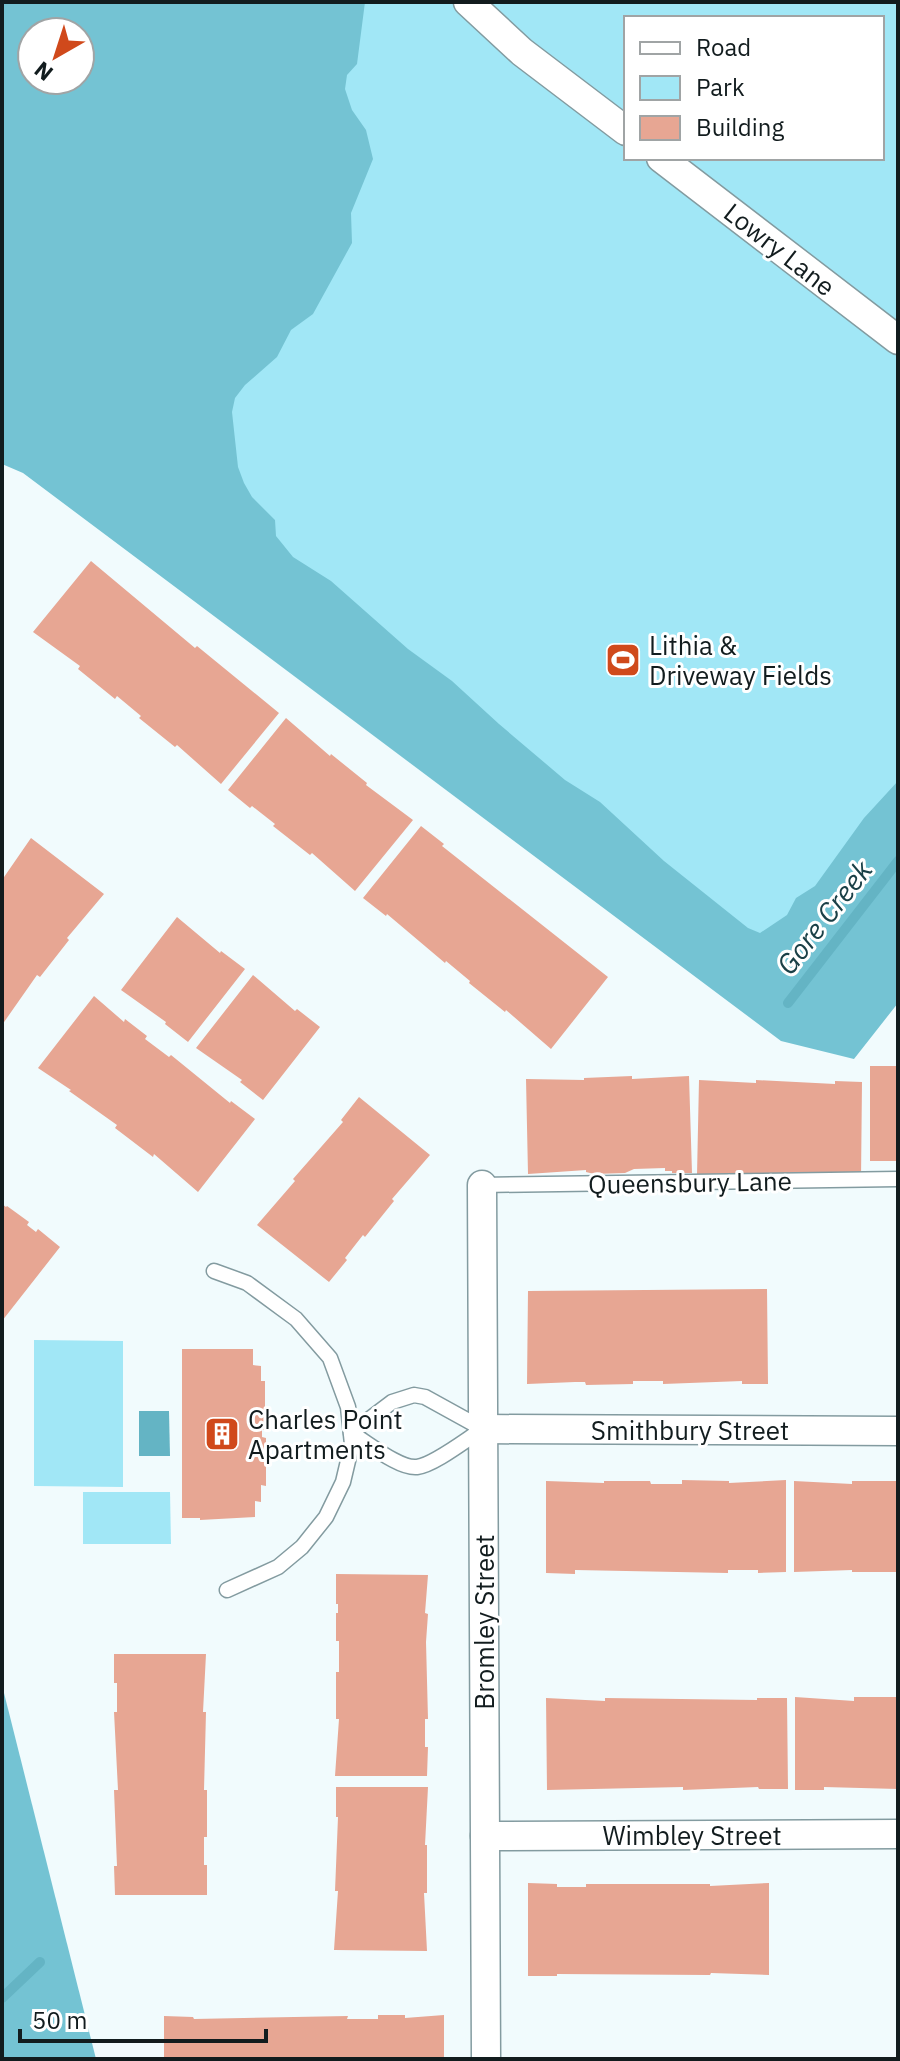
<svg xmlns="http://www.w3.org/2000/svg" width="900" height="2061" font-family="'IBM Plex Sans',sans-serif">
<rect width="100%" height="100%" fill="#f1fbfd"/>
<g fill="#a1e7f6" fill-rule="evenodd">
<path d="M2 2H898V935L819 1035 2 385ZM626 18H882V158H626ZM32 32H80V80H32Z"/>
<path d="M34 1340 123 1341V1487L34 1486Z"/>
<path d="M83 1492H170L171 1544H83Z"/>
</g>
<g fill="#74c3d3" fill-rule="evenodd">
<path d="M2 2H365L357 64 347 75 345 89 352 110 366 130 373 159 351 213 352 243 313 314 291 330 277 357 245 385 235 398 232 412 238 467 244 483 252 497 275 520 276 536 293 557 331 581 408 649 452 681 499 724 565 780 600 802 664 861 748 928 760 933 787 915 796 898 815 886 864 818 898 781V1003L854 1059 781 1041 23 473 2 464ZM32 32H80V80H32Z"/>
<path d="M2 1685 96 2059H2Z"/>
</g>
<path fill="#64b4c4" d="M139 1411H169L170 1456H139Z"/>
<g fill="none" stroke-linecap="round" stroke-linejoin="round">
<g stroke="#64b4c4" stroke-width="10">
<path d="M788 1003 898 861"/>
<path d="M2 1998 40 1962"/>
</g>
</g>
<g fill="#e7a693">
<path d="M91 561 195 648 197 646 279 713 221 784 177 745 175 747 139 718 141 716 117 696 115 699 78 669 80 666 33 632Z"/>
<path d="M286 718 330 756 331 754 367 783 366 785 413 820 355 891 312 853 310 855 273 826 275 824 252 806 250 808 228 790Z"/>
<path d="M421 826 444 844 442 846 608 977 551 1049 506 1010 505 1012 469 983 470 981 446 961 445 963 387 914 386 916 363 898Z"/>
<path d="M31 838 104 894 67 938 69 940 40 977 37 975 2 1025V880Z"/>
<path d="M177 917 220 953 221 951 245 969 188 1042 165 1024 166 1022 121 990Z"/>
<path d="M253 975 295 1011 297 1009 320 1027 263 1100 240 1082 242 1080 196 1048Z"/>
<path d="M94 996 124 1022 125 1019 147 1036 145 1039 169 1057 171 1055 230 1103 231 1101 255 1119 198 1192 154 1154 153 1157 115 1128 117 1125 69 1091 71 1090 38 1068Z"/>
<path d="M870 1066H896L898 1069 897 1161H870Z"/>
<path d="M632 1076V1079L689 1076 692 1173H672V1171H665V1168L634 1169 625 1173 594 1174 586 1172V1170L528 1174 526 1079 584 1080V1078Z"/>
<path d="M699 1080 756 1083V1080L835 1084V1081L862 1082 861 1179 834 1174 697 1175Z"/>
<path d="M359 1097 430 1155 392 1199 394 1201 365 1237 363 1235 345 1258 347 1260 329 1282 257 1225 295 1181 293 1179 343 1122 341 1120Z"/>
<path d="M2 1204 6 1207 7 1206 29 1222 27 1225 36 1232 38 1229 60 1247 2 1321Z"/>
<path d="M767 1289 768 1384H742V1381L663 1384V1381H633V1384L586 1385 585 1382H575L527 1384 528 1291Z"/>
<path d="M182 1349H253V1365L261 1366V1381H265V1430H262V1437L266 1438V1486L261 1485V1502L255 1501V1517L200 1520V1518H182Z"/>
<path d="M682 1480 729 1481V1483L786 1480V1572L758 1573V1570H728V1573L575 1570V1574L546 1573V1481L604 1483V1481H650L651 1484H682Z"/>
<path d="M794 1481 852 1484V1481H898V1572H852V1570L794 1572Z"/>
<path d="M336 1574 428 1575 425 1613 428 1614 426 1642 428 1719H425V1747H428L427 1776H335L339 1719H336V1672H339V1641H336V1613H338V1604H336Z"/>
<path d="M114 1654H206L203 1712H206L204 1790H207V1837H204V1865H207V1895H115L114 1866H117L114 1790H118L114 1712H117V1683H114Z"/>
<path d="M795 1697 854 1701V1697H898V1789L824 1787V1790H795Z"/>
<path d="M546 1698 605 1701V1698L757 1700V1698H787L788 1789H759L758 1787 683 1790V1787L547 1790Z"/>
<path d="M336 1787H428L425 1845H427V1893H424L427 1951 334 1950 338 1891H335L338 1817H336Z"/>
<path d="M528 1883 557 1884V1887H586V1884H710V1886L769 1883V1975L711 1973 710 1975 557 1974V1976H528Z"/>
<path d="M378 2015H405V2018L444 2015V2059H164V2016L193 2017 194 2019 348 2016 347 2019H378Z"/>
</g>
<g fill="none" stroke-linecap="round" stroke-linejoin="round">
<g stroke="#839ba0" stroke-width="17">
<g id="service">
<path d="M482 1185 898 1179"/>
<path d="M214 1271 247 1283 296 1319 330 1358 348 1407 352 1444 343 1482 326 1517 302 1547 278 1567 227 1590"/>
<path d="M414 1395 425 1397 483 1429C467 1439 434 1465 417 1467 399 1469 367 1442 351 1433L392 1402Z"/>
</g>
</g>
<g stroke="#839ba0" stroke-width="31">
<g id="minor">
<path d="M468 2 522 52 626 131"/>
<path d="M661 158 898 340"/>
<path d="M482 1185 486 2059"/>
<path d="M483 1429 898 1431"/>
<path d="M485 1836 898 1834"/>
</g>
</g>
<use href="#service" stroke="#fff" stroke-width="14"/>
<use href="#minor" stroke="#fff" stroke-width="28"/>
</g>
<defs>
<g id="stadium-square" transform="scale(1.8)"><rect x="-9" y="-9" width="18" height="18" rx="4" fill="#d0491b" stroke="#fff"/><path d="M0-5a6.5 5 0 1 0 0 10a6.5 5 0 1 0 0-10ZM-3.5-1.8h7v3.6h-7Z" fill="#fff"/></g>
<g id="building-square" transform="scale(1.8)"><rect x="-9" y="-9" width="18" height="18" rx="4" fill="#d0491b" stroke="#fff"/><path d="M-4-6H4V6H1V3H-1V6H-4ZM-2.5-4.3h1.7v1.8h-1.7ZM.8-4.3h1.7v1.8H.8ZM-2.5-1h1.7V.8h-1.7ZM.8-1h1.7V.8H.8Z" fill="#fff"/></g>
</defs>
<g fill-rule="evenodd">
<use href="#stadium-square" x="623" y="660"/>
<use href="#building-square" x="222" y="1434"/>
</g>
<g text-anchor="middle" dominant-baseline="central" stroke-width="6" stroke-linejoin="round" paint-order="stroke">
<g font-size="26" fill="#121c1e" stroke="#fff">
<text transform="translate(780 249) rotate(38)">Lowry Lane</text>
<text transform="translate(690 1182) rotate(-1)">Queensbury Lane</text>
<text x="690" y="1430">Smithbury Street</text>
<text transform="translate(484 1622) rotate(-90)">Bromley Street</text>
<text x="692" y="1835">Wimbley Street</text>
</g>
<g font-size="26" fill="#121c1e" stroke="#fff" text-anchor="start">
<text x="649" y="645">Lithia &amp;<tspan x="649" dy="30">Driveway Fields</tspan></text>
<text x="248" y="1419">Charles Point<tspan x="248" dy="30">Apartments</tspan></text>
</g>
<g font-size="28" font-style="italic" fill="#1a4047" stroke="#fff">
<text transform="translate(824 917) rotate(-52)">Gore Creek</text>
</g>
</g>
<rect width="900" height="2061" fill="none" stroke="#121c1e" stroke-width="8"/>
<rect x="624" y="16" width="260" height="144" fill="#ffffff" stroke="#a0a4a5" stroke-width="2"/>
<rect x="640" y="42" width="40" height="12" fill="#ffffff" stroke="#a0a4a5" stroke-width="2"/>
<text x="696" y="56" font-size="24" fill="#121c1e">Road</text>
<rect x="640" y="76" width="40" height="24" fill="#a1e7f6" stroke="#a0a4a5" stroke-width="2"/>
<text x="696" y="96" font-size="24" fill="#121c1e">Park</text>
<rect x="640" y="116" width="40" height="24" fill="#e7a693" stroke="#a0a4a5" stroke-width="2"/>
<text x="696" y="136" font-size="24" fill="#121c1e">Building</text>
<g transform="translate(56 56) rotate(219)"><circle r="38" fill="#ffffff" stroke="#a0a4a5" stroke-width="2"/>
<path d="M0-6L14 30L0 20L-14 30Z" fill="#d0491b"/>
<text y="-12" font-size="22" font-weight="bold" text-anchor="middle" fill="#121c1e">N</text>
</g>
<path d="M20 2029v12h246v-12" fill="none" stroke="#121c1e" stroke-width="4"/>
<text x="32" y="2029" font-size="24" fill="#121c1e" stroke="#ffffff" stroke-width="6" paint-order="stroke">50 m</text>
</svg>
